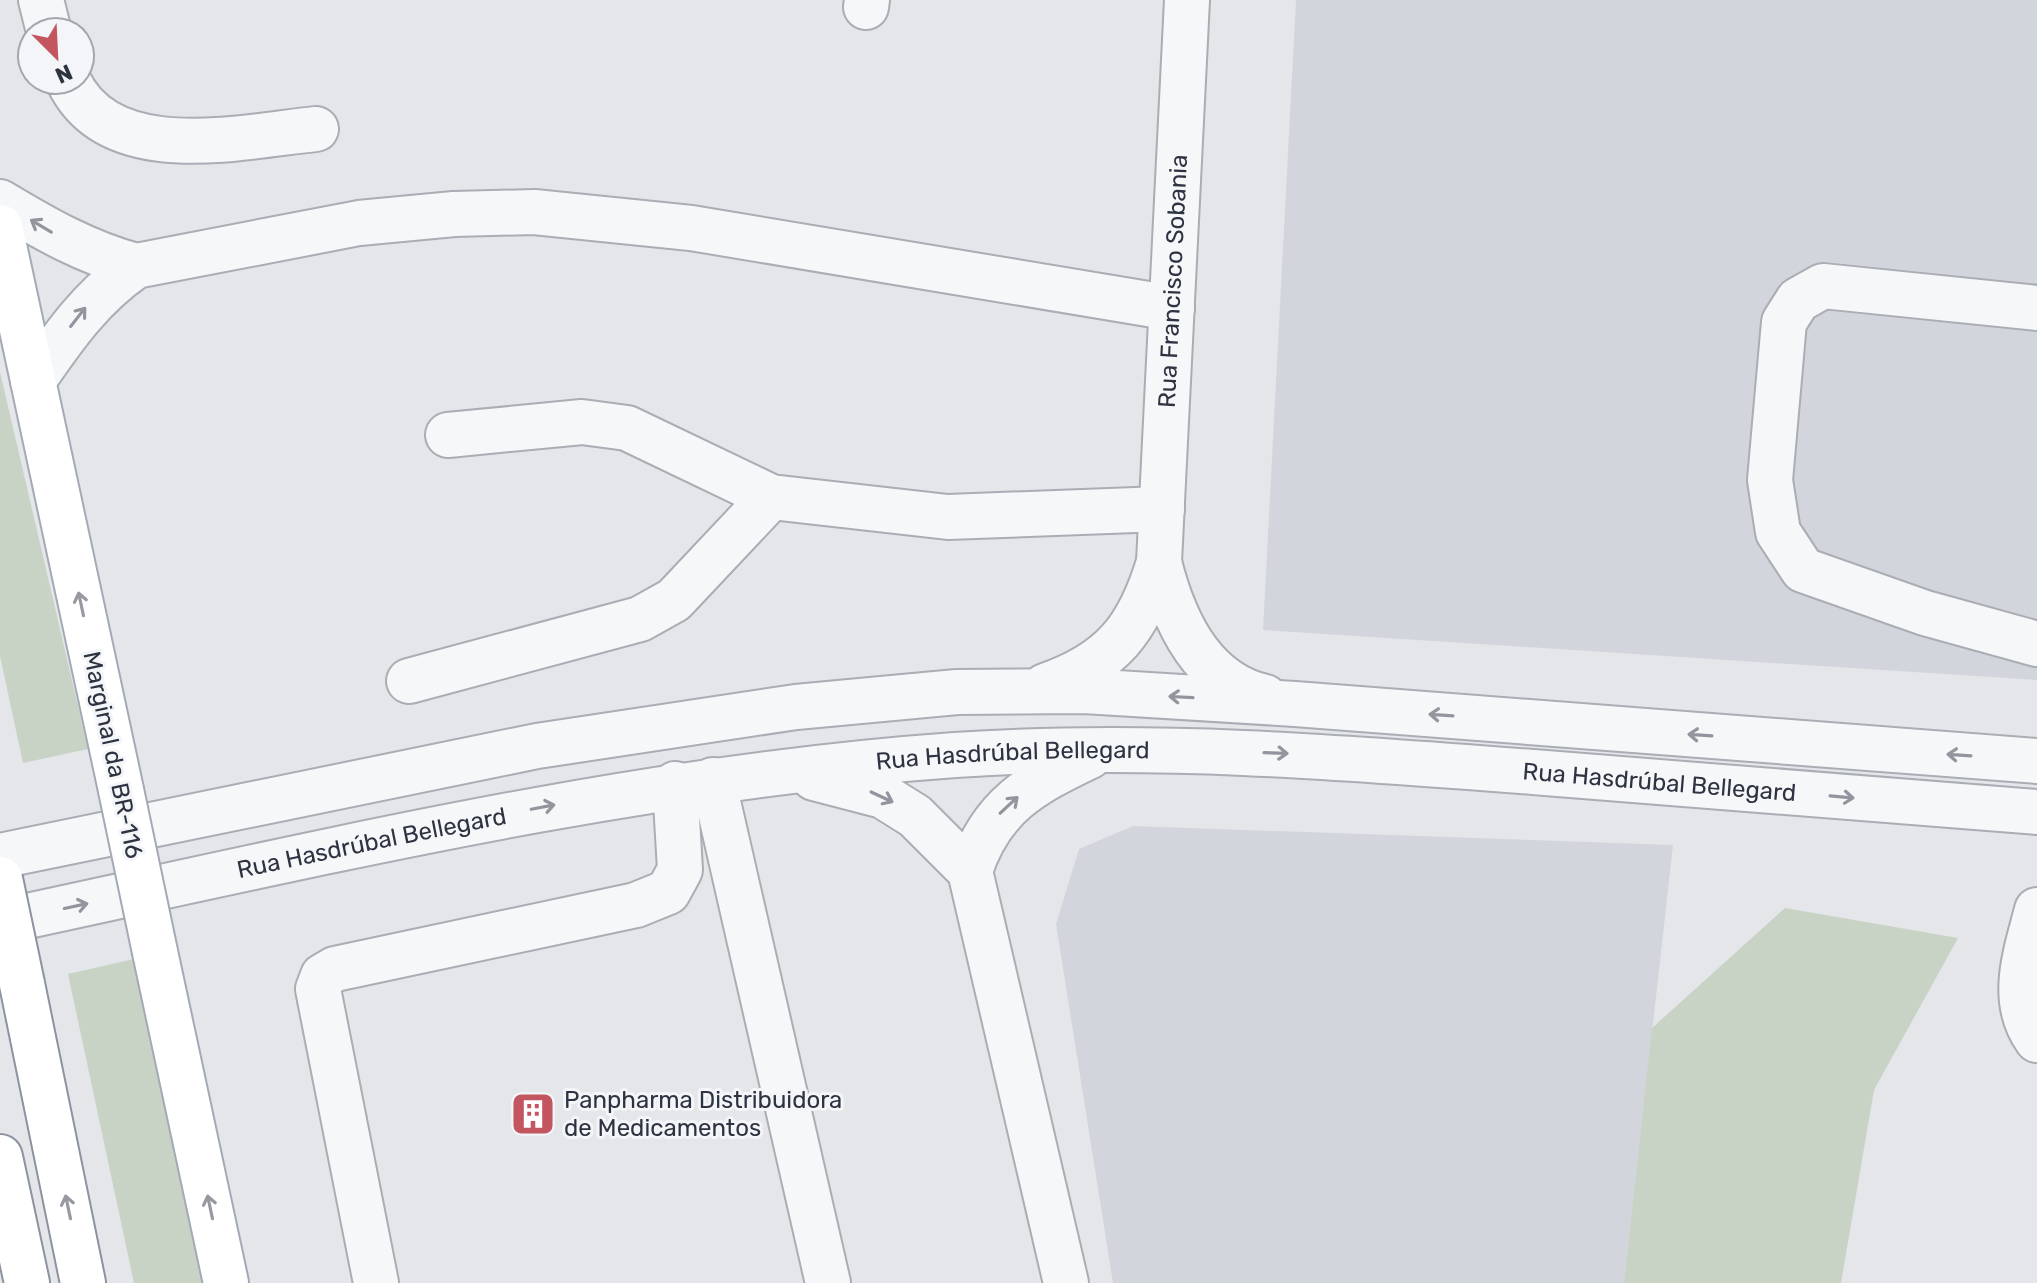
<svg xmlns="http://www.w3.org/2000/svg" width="2037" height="1283" font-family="Rubik,sans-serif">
<rect width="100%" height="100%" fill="#e4e6ea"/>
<g fill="#d2d5dc">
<path d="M1296 0H2037V680L1263 630Z"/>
<path d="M1133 826 1673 845 1624 1283H1113L1056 924 1079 849Z"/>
</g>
<g fill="#c8d3c6">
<path d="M0 372 88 749 23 763 0 656Z"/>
<path d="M1785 908 1958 938 1874 1090 1841 1283H1624L1652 1028Z"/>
<path d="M134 959 205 1283H134L68 974Z"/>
</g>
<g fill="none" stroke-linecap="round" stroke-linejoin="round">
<g stroke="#a9adb4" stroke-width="48">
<g id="minor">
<path d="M41 0 49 32"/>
<path d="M866 7 867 0"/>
<path d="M68 80C109 168 238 137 316 129"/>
<path d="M0 202C45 229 85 252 136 266"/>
<path d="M2037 308 1823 286 1798 300 1784 322 1770 480 1778 532 1803 570 1925 613 2037 644"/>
<path d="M33 381C64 336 91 297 136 266L359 223 454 214 534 212 691 228 1172 308"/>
<path d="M448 435 582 422 627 428 771 497 948 517 1162 509"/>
<path d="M1159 562C1173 619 1201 683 1265 697"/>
<path d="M409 681 640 619 674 600 771 497"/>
<path id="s1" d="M1045 686C1112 663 1139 629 1159 562L1187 0"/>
<path d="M814 778 883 796 915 816 970 871 1066 1283"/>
<path d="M713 780 828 1283"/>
<path d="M0 856 537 746 796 707 957 692 1084 691 1295 704 2037 761"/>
<path d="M970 871C991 806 1031 784 1090 756"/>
<path d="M2037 910C2026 953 2008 1000 2037 1040"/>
<path id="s2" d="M0 922C317 854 631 778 955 755 1148 742 1340 757 1533 772 1701 786 1869 799 2037 812"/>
<path d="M376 1283 318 989 323 976 335 969 636 905 668 892 680 870 675 784"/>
</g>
</g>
<g stroke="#a4aab5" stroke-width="48">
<g id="major">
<path d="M0 227 121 790"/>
<path d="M155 952 226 1283"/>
</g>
</g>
<g stroke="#8c93a0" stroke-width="48">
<g id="highway">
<path d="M22 984 83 1283"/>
<path d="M0 1157 27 1283"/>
</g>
</g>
<use href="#minor" stroke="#f6f7f9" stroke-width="44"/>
<use href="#major" stroke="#fff" stroke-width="44"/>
<use href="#highway" stroke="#fff" stroke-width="44"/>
<g stroke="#a4aab5" stroke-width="48" stroke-linecap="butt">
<path id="major-bridge" d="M121 790 155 952"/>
</g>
<g stroke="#8c93a0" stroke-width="48" stroke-linecap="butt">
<path id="highway-bridge" d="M0 879 22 984"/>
</g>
<use href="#major-bridge" stroke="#fff" stroke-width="44"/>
<use href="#highway-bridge" stroke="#fff" stroke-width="44"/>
</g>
<defs><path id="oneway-shaft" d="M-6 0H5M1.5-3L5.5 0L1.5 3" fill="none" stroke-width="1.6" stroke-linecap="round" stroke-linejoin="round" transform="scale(2)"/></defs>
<g stroke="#92959d">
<use href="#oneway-shaft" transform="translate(41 226) rotate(-149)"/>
<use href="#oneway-shaft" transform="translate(78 317) rotate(-52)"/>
<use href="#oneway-shaft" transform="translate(1181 697) rotate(-177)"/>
<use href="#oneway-shaft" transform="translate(1441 715) rotate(-176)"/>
<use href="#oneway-shaft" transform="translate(1700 735) rotate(-176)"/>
<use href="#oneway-shaft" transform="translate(1276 753) rotate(2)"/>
<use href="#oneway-shaft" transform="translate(1959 755) rotate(-176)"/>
<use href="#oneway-shaft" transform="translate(882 797) rotate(25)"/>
<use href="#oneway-shaft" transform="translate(1842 797) rotate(5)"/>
<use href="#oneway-shaft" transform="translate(1009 805) rotate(-43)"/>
<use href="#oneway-shaft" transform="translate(543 807) rotate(-11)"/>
<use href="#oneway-shaft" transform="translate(76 906) rotate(-12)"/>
</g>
<g stroke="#9699a0">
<use href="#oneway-shaft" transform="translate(81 604) rotate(-102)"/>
<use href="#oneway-shaft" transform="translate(68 1207) rotate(-102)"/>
<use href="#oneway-shaft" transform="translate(210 1207) rotate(-102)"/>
</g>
<defs>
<g id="building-square" transform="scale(2.3)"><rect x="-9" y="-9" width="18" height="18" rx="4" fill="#c25560" stroke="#f3f5f8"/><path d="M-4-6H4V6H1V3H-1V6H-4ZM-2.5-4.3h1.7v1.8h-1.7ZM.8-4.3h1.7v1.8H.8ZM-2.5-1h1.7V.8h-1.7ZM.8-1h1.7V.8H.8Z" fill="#fff"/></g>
</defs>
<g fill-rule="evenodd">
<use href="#building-square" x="533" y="1114"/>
</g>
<g text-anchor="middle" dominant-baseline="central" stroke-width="6" stroke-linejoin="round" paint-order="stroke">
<g font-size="24" fill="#2d3341" stroke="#f3f5f8">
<text stroke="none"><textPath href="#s1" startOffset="458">Rua Francisco Sobania</textPath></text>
<text transform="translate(113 755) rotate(78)">Marginal da BR-116</text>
<text stroke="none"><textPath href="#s2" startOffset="1028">Rua Hasdrúbal Bellegard</textPath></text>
<text stroke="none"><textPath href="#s2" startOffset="1676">Rua Hasdrúbal Bellegard</textPath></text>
<text stroke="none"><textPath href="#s2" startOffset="380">Rua Hasdrúbal Bellegard</textPath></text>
</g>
<g font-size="24" fill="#2d3341" stroke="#f3f5f8" text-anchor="start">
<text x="564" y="1100">Panpharma Distribuidora<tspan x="564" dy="28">de Medicamentos</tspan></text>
</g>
</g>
<g transform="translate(56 56) rotate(156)"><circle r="38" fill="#f3f5f8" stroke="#a4a7af" stroke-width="2"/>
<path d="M0-6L14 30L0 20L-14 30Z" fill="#c25560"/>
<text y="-12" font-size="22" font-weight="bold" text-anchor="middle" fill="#2d3341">N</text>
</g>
</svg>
